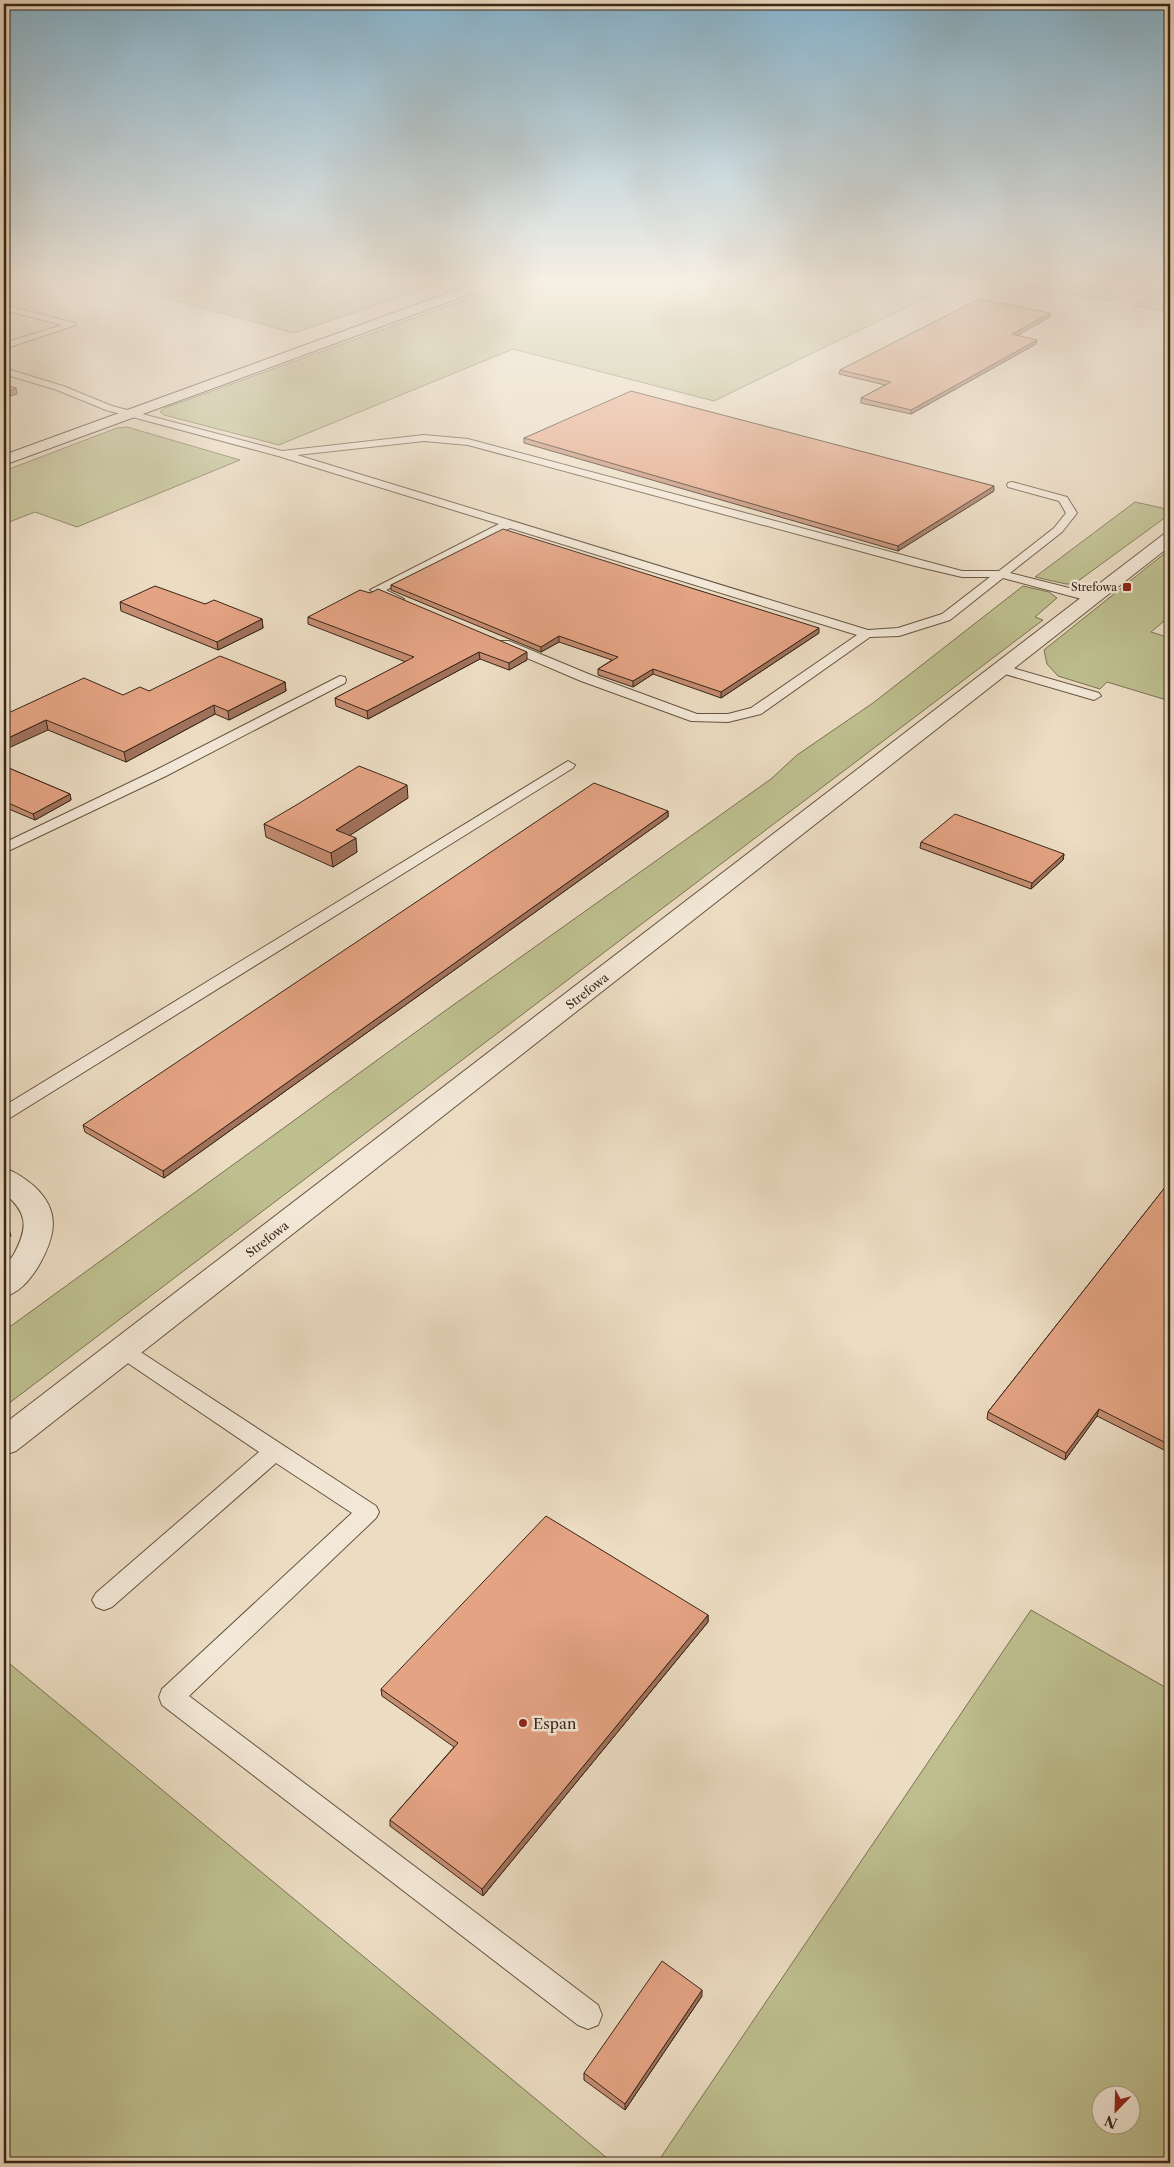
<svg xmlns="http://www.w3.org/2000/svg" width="1174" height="2167" font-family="'Libre Caslon Text',serif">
<rect width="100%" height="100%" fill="#ecdcc2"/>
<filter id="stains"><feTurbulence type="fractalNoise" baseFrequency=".004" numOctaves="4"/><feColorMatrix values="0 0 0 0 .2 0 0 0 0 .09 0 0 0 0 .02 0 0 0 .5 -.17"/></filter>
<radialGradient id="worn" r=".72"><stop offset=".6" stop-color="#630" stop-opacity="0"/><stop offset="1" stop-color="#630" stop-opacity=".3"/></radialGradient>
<g fill="#bebf8f" stroke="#7b7254" fill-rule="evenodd">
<path d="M109 282H444L294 333Z"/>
<path d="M514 282H959L714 401 513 349 279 445 164 415 160 412 165 408Z"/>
<path d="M1008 282H1118L1135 285 1137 289 1113 302Z"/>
<path d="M1158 292H1170V313L1134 306Z"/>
<path d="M127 427 240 460 77 527 35 512 4 524V471L117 428Z"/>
<path d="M1135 502 1162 508 1170 514 1074 584H1066L1035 577Z"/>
<path d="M1170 549V616L1151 632 1170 638V701L1107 682 1100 689 1058 676 1047 664 1044 650Z"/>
<path d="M1023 586 1049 592 1057 598 1035 617 1043 620 4 1407V1331L442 1013 771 779 797 755 873 703Z"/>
<path d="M1031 1610 1170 1690V2163H657ZM1102 2094H1132V2124H1102Z"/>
<path d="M4 1659 613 2163H4Z"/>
</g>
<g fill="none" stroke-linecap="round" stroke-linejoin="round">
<g stroke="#655442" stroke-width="2">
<g id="service">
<path d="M4 305 75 323 76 325 4 349V343L62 325 4 310Z"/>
<path d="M4 368 63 386 112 406 282 451 424 435 468 439 962 571H999L1054 528 1066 513 1059 501 1008 487 1007 485 1008 483 1012 482 1067 497 1077 513 1062 532 1010 573 1097 595 1099 598 1093 602 1003 578 950 620 899 636 870 637 761 714 728 722 691 721 581 681 501 647 499 644 501 641H509L591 675 697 714H728L751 708 857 635 510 528 386 590 404 599 402 602H394L370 590 499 524 278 456 106 410 57 390 4 374ZM424 441 468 445 915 566 962 577H990L942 614 898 628 868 630 297 455Z"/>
<path d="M1002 665 1099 693 1101 696 1094 700 998 672 996 669 998 666Z"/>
<path d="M340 676 345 677 346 680 345 683 166 776 4 853V843L156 770Z"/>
<path d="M568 761 575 765 573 768 10 1118 4 1120V1106Z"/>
<path d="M123 1342 130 1345 376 1506 379 1512 376 1518 189 1696 598 2005 602 2015 598 2025 588 2029 578 2025 162 1705 159 1697 162 1689 352 1513 276 1463 112 1607 104 1610 96 1607 92 1600 96 1593 259 1452 116 1355 113 1350 116 1345Z"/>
</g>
</g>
<g stroke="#655442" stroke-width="2">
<g id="minor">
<path d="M1170 533V546L16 1451 4 1455V1424L1164 534Z"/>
<path d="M4 1168C16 1172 24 1178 34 1186 62 1212 55 1237 38 1267 29 1281 20 1292 4 1297 3 1289 2 1278 4 1270 5 1264 11 1259 14 1254 29 1226 27 1212 4 1193Z"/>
</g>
</g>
<g stroke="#655442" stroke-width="2">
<path id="tertiary" d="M1131 282H1157L1170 284V292L1132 285Z"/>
</g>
<g stroke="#382618" stroke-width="2">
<path id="secondary" d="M478 282H495L494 285 4 465V455Z"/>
</g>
<use href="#service" fill="#f3e8d7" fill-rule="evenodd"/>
<use href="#minor" fill="#f3e8d7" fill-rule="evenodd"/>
<use href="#tertiary" fill="#f3e8d7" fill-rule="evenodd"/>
<use href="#secondary" fill="#f3e8d7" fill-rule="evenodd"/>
</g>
<g fill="#c48c71" stroke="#382618">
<path d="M1050 313V317L1017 335 1036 344 911 414 861 403V398L885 385 839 374 840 370Z"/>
<path d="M524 438 994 491 898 551 524 443Z"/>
<path d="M391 585 819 633 721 698 653 674 633 687 598 675V669L612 660 559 642 541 652 391 590Z"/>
<path d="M120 602 205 604 262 619 263 628 218 650 121 611Z"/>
<path d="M308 617 527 660 509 670 480 659 368 719 336 706 335 698 406 662 308 624Z"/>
<path d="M285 682 286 691 229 720 215 714 126 762 48 730 4 715 149 691Z"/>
<path d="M4 766 70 794 71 800 35 820 4 807Z"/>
<path d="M408 798 350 835 357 852 333 867 266 837 264 824Z"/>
<path d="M668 811V817L164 1178 85 1132 83 1125Z"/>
<path d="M921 842 1064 854 1063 860 1031 889 920 848Z"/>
<path d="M1170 1181V1453L1097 1416 1065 1460 987 1419 988 1412Z"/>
<path d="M708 1615V1622L483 1896 390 1826V1820L454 1747 382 1696 381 1689Z"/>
<path d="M702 1996 625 2110 584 2080V2073Z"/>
</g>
<g fill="#a0725c" stroke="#382618">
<path d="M1050 313V317L1011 339 1012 334Z"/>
<path d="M1037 340 1036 344 911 414V410Z"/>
<path d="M16 388 17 394 4 398V393Z"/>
<path d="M994 486V491L898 551V546Z"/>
<path d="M262 619 263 628 218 650 217 642Z"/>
<path d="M819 628V633L721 698V692Z"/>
<path d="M559 636V642L541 652V647Z"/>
<path d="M479 652 480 659 368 719 367 711Z"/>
<path d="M527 652V660L509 670V663Z"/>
<path d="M653 669V674L633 687V681Z"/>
<path d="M285 682 286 691 229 720 228 711Z"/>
<path d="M214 705 215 714 126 762 124 752Z"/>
<path d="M46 720 48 730 4 750V740Z"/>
<path d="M407 785 408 798 338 843 336 830Z"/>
<path d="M70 794 71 800 35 820 33 814Z"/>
<path d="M668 811V817L164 1178 163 1171Z"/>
<path d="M356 838 357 852 333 867 331 853Z"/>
<path d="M1064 854 1063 860 1031 889 1032 883Z"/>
<path d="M5 1216 11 1236 4 1241V1218Z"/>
<path d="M1099 1409 1097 1416 1065 1460 1066 1453Z"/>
<path d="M708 1615V1622L483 1896 482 1889Z"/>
<path d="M702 1990V1996L625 2110V2104Z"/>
</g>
<g fill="#e4a383" stroke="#382618">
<path d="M979 299 1050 313 1012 334 1037 340 911 410 861 398 891 382 840 370Z"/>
<path d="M4 385 16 388 4 393Z"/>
<path d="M631 391 994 486 898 546 524 438Z"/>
<path d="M503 529 819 628 721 692 653 669 633 681 598 669 618 657 559 636 541 647 391 585Z"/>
<path d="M155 586 205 604 214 600 262 619 217 642 120 602Z"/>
<path d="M378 589 527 652 509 663 479 652 367 711 335 698 414 657 308 617 360 590 370 593Z"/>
<path d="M220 656 285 682 228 711 214 705 124 752 46 720 4 740V715L84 678 123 695 140 687 149 691Z"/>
<path d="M4 766 70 794 33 814 4 801Z"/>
<path d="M359 766 407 785 336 830 356 838 331 853 264 824 298 804Z"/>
<path d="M594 783 668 811 163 1171 83 1125Z"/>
<path d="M955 814 1064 854 1032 883 921 842Z"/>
<path d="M1170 1181V1445L1099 1409 1066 1453 988 1412Z"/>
<path d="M546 1516 708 1615 482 1889 390 1820 458 1743 381 1689Z"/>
<path d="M662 1961 702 1990 625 2104 584 2073Z"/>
</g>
<linearGradient id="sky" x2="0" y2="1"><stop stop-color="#88b7d2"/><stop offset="0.48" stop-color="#f6efe4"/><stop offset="1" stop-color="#f6efe4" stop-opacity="0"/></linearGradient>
<rect width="1174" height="585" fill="url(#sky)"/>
<g fill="#8f2418" stroke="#f3e8d7" stroke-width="2">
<rect x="1122" y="582" width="10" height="10" rx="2.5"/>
<circle cx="523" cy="1723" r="5"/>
</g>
<g text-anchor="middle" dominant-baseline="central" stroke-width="5" stroke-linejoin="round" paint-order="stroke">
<g font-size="11" fill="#382618" stroke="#f3e8d7" text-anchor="end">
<text x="1117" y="587">Strefowa</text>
</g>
<g font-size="12" fill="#382618" stroke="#f3e8d7">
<text transform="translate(587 991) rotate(-38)">Strefowa</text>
<text transform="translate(267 1239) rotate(-38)">Strefowa</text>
</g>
<g font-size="15" fill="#382618" stroke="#f3e8d7" text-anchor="start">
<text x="533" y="1723">Espan</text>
</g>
</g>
<rect width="1174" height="2167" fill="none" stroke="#ecdcc2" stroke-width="20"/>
<rect x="5" y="5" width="1164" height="2157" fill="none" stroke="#382618" stroke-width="2.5"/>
<rect x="10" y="10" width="1154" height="2147" fill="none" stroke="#382618"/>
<g transform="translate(1116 2110) rotate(203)"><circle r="24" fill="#f3e8d7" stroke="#a89a8b"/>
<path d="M0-4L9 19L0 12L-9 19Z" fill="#8f2418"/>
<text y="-8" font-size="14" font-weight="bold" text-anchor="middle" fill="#382618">N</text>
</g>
<rect width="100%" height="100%" filter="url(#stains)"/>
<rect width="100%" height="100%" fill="url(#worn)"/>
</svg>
